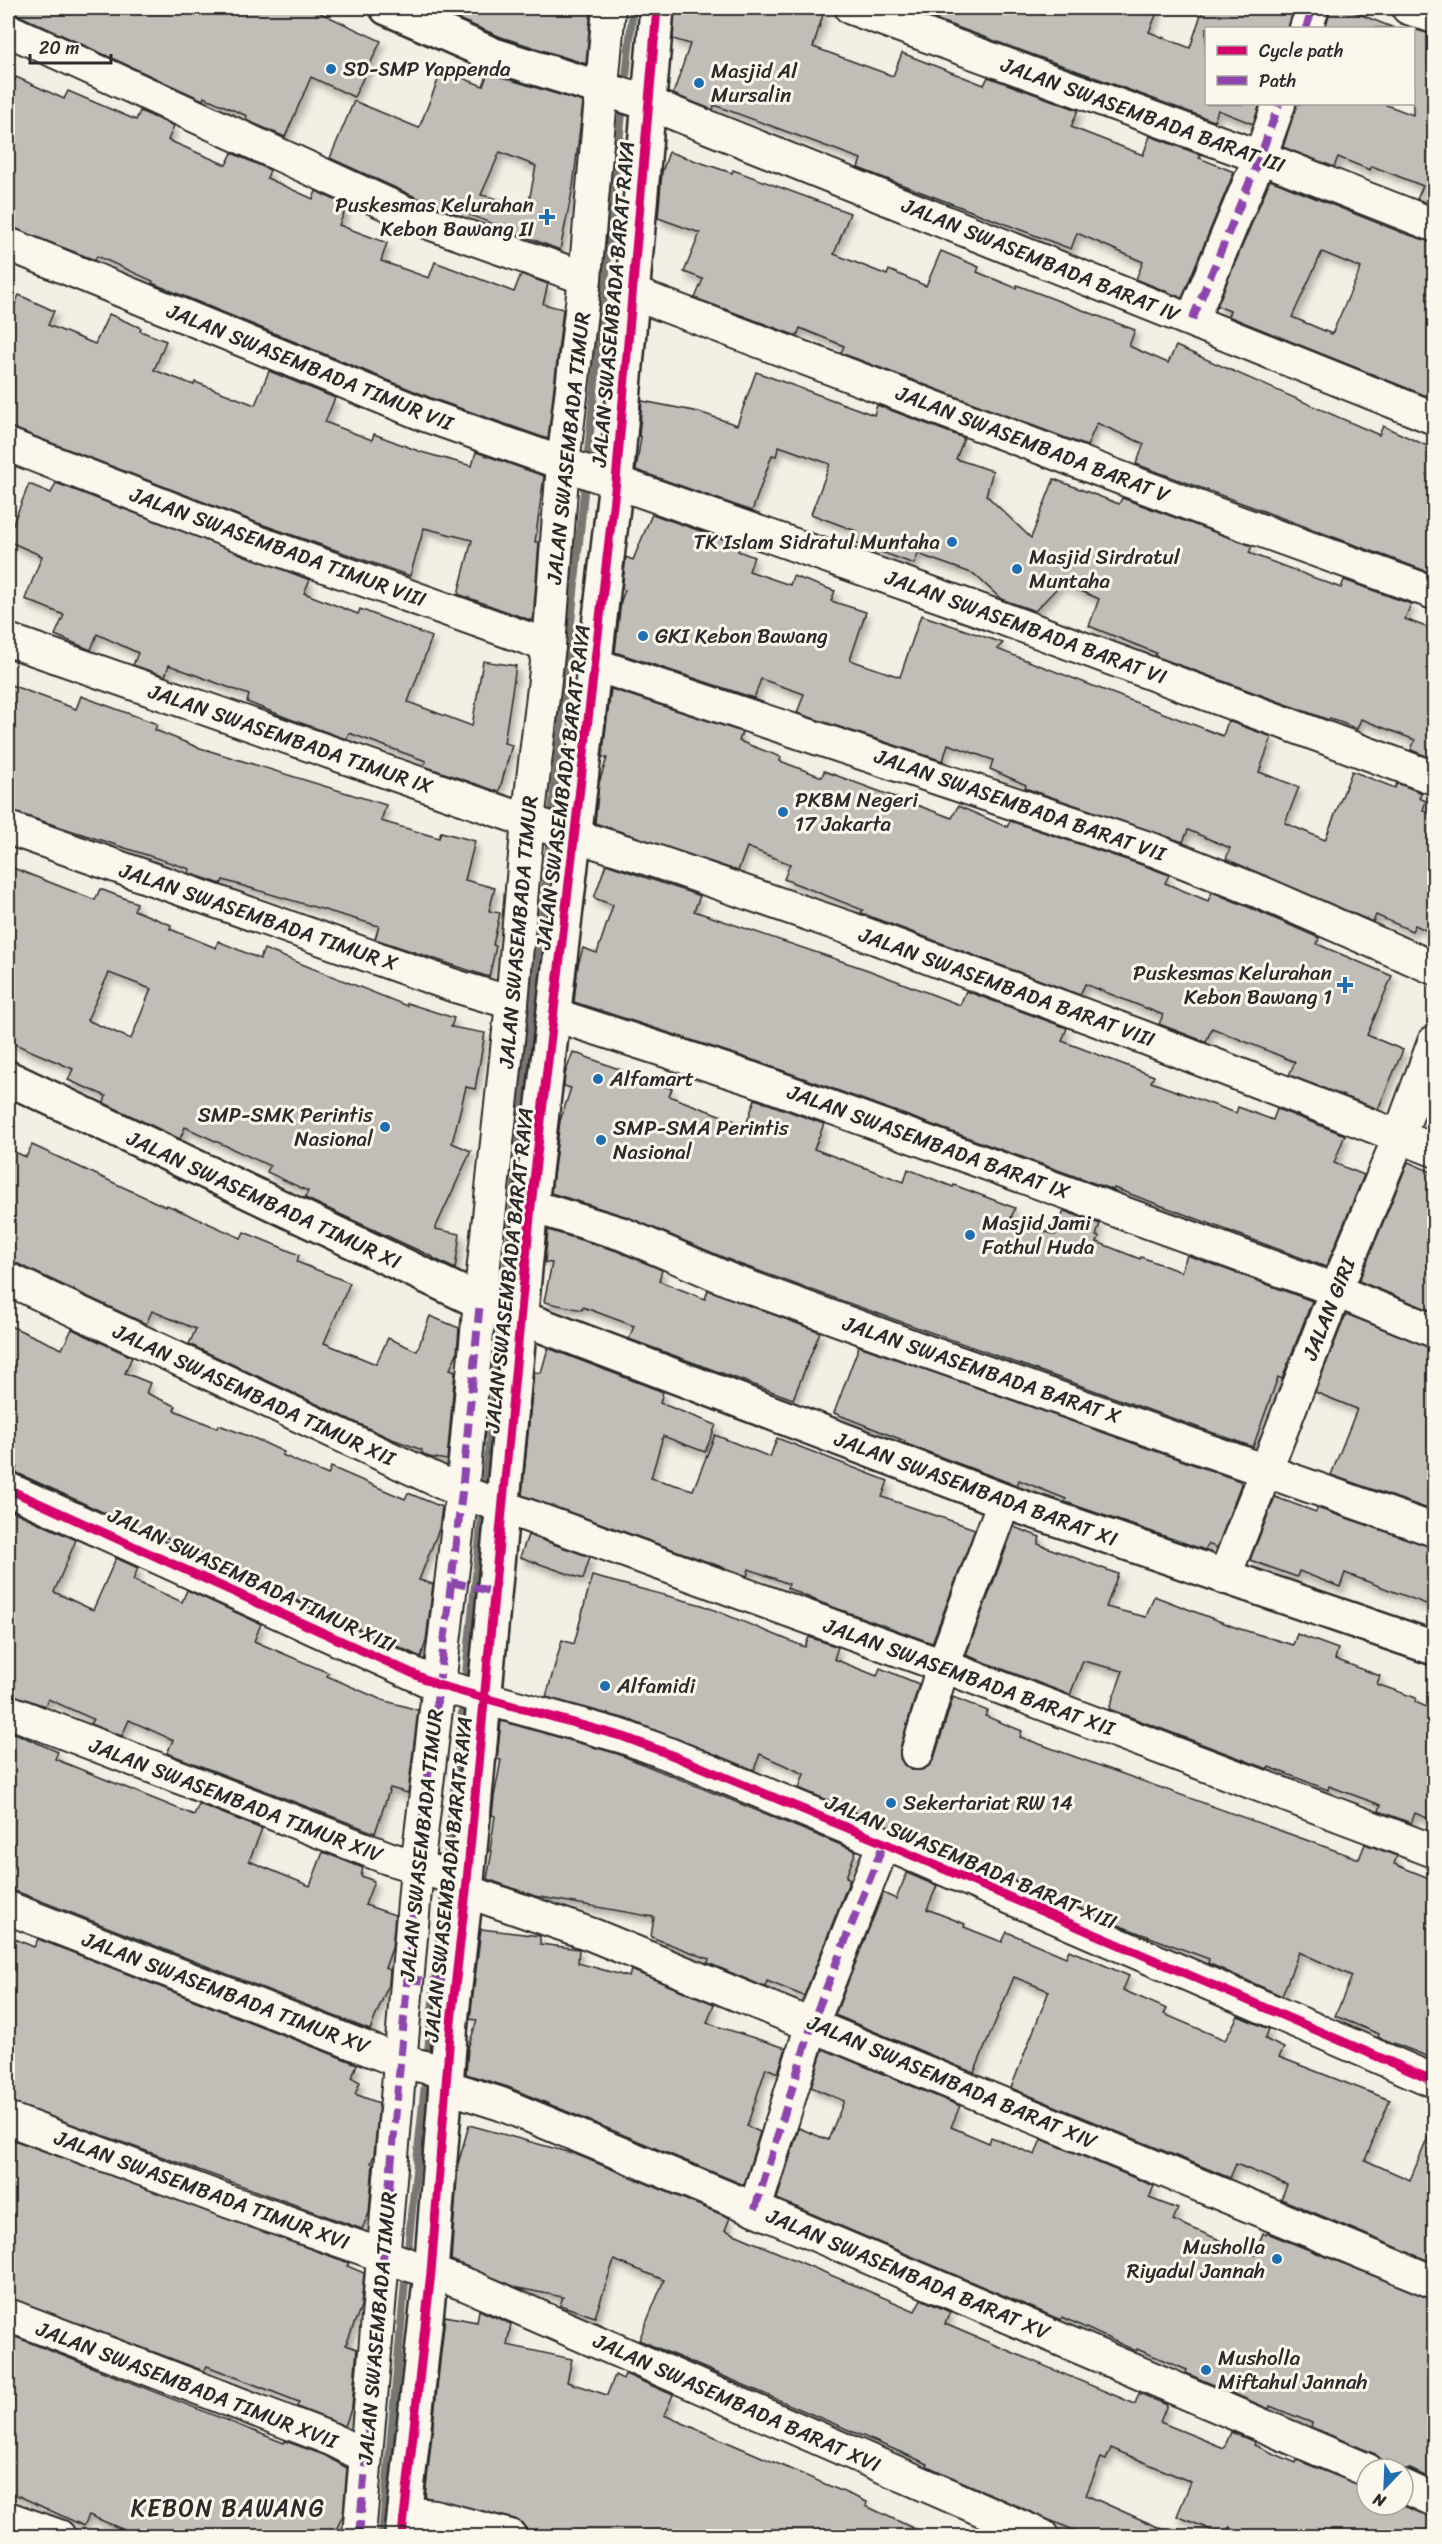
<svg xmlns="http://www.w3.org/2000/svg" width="1442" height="2544" font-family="Sriracha,sans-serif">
<defs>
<filter id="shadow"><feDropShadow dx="3.5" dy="6" stdDeviation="3" flood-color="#0004"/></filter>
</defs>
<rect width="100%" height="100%" fill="#f3efe4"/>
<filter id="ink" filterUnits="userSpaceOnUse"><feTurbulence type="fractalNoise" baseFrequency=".0167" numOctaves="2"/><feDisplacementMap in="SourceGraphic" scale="12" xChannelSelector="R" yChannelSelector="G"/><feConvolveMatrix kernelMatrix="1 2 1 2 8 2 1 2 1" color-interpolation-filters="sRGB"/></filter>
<g filter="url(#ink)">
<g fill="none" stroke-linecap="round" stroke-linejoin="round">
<g stroke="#787772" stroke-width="8">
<path d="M625 88 633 8"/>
<path d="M551 822 623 103"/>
<path d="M503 1303 550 835"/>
<path d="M484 1494 502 1318"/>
<path d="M446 1870 483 1506"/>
<path d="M427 2061 445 1883"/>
<path d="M407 2258 426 2074"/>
<path d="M382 2536 406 2271"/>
</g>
</g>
<g fill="#c0beb6" stroke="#2b2b2b" stroke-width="1.5" fill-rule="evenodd" filter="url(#shadow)">
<path d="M8 8H310L381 41 354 97 311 77 285 137 246 120 247 116 204 97 203 100 16 14 8 12Z"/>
<path d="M432 8H591L586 64 501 37Z"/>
<path d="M675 8H825L813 47 893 76 902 53 984 85 988 77 1078 110 1071 127 1143 155 1150 136 1201 155 1199 158 1234 172 1182 298 1136 279 1143 262 1077 233 1071 249 858 168 861 159 714 105 713 110 673 94 690 44 673 39Z"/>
<path d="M905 8H1159L1149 32 1190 48 1203 8H1294L1288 28H1206V104H1260L1253 124 1218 110 1214 121Z"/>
<path d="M1331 8H1344L1394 28H1325Z"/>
<path d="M1413 29 1434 35V206L1417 199 1423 186 1372 166 1370 170 1338 157 1334 167 1283 147 1297 104H1384L1413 115Z"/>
<path d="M442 70 483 86 488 73 583 102 573 187 560 250 455 209 454 213 433 205 330 158 354 101 419 128ZM500 152 536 166 528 206 481 195Z"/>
<path d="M16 77 64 99 68 91 136 120 140 111 174 126 168 140 226 165 232 153 270 170 267 178 313 199 316 191 347 206 339 225 387 243 381 261 429 278 435 262 514 292 521 274 548 284 543 304 563 309 548 439 431 398 152 283 153 281 97 256 95 260 8 226V96Z"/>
<path d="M669 152 732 173 733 170 850 213 834 254 887 275 889 270 926 286 941 251 979 267 977 272 1016 288 1017 285 1135 330 1129 346 1168 363 1176 346 1379 435 1383 426 1434 449V499L1427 516 1434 519V574L1136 464 1144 444 1097 423 1087 446 841 353 844 346 800 328 797 336 695 298 703 279 684 272 700 233 658 218 662 172Z"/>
<path d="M1270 180 1403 233 1434 243V399L1228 316 1230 311 1217 306ZM1322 252 1361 268 1332 334 1292 317Z"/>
<path d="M19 295 54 311 48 325 95 344 109 314 141 328 140 331 166 341 154 370 194 385 195 382 255 405 269 371 335 398 325 422 372 440 374 434 421 452 472 466 476 452 544 476 535 542H539L533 621 458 594 472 540 424 528 410 576 258 523 8 426V319Z"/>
<path d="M756 372 874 415 877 405 964 438 956 459 993 471 986 495 1031 538 1054 479 1119 504 1122 498 1252 546 1249 553 1341 588 1344 580 1411 604 1405 619 1434 630V759L1411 750 1415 740 1361 719 1357 729 1330 718 1329 720 1155 656 1156 653 1089 626 1099 599 1062 583 1035 611 1001 599 974 574 918 554 914 564 852 541 856 531 811 514 830 464 779 446 776 456 772 455 752 511 636 470 641 437 639 436 642 401 699 412 737 425Z"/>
<path d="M56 483 310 580 304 593 358 614 360 609 432 637 408 702 472 726 483 661 516 666 504 743 512 745 499 792 424 766 426 761 349 733 346 739 290 719 247 702 249 695 169 665 165 676 133 665 138 653 97 634 91 650 55 635 64 615 25 599 42 556 8 541V536L29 484 51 493Z"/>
<path d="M652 514 740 545 738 551 754 557 749 571 790 585 793 576 835 591 831 601 866 612 850 660 900 677 921 615 1003 643 997 649 1223 736 1228 721 1272 737 1259 772 1299 787 1285 823 1325 840 1352 771 1395 788 1397 783 1422 793 1419 798 1426 801 1423 810 1434 815V934L1415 925 1412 931 1376 915 1373 922 1226 859 1230 848 1188 830 1183 842 1025 788 1026 785 990 769 993 760 948 744 943 761 797 713 804 694 761 679 754 698 615 652 621 601 625 590 622 589 626 557 633 560Z"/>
<path d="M8 684 76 709 81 696 157 724 155 730 197 747 386 805 381 821 439 838 441 832 475 841 465 880 495 888 489 911 500 913 493 945 496 946 489 977 375 939 379 926 223 880 221 884 189 873 190 869 8 810Z"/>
<path d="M611 689 742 732 739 741 781 757 780 761 822 777 824 771 952 818 958 806 1007 827 1010 821 1148 867 1169 875 1165 883 1208 901 1212 892 1253 909 1319 938 1317 944 1392 976 1367 1035 1403 1050 1378 1109 1289 1075 1295 1062 1212 1028 1206 1042 1159 1024 1163 1015 1085 984 1080 995 861 913 863 910 784 879 790 864 747 847 738 871 595 823 599 783 607 758 602 757Z"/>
<path d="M606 864 700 896 694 911 868 970 960 1005 966 991 1067 1028 1062 1041 1154 1076 1151 1082 1236 1113 1238 1107 1273 1120 1277 1109 1345 1135 1334 1163 1364 1175 1326 1267 1114 1188 1113 1190 759 1062 574 1002 578 965 583 948 597 953 613 905 594 898Z"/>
<path d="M8 866 95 900 100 889 137 903 134 910 171 925 170 929 216 948 218 941 260 959 264 949 407 1006V1003L454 1018 451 1027 485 1033 475 1089 466 1087 452 1143 471 1151 435 1229 460 1234 455 1269 433 1258V1257L305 1198 308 1191 267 1172 270 1166 185 1127 180 1139 104 1103 106 1096 68 1080 73 1069 8 1041ZM109 973 151 989 131 1039 87 1020Z"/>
<path d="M573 1052 672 1089 669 1096 746 1125 755 1099 824 1124 814 1149 904 1182 908 1169 953 1187 954 1185 1015 1208 1011 1218 1055 1235 1064 1211 1100 1224 1096 1236 1099 1237 1097 1242 1140 1259 1141 1257 1181 1272 1187 1255 1312 1301 1282 1379 1278 1377 1253 1447 739 1264 628 1217 551 1193 560 1121 571 1088 564 1086 565 1074Z"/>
<path d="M32 1145 166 1207 167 1205 241 1238 244 1232 278 1246 299 1255 297 1262 350 1283 324 1343 376 1364 388 1338 417 1351 430 1316 459 1328 457 1353 450 1369 455 1371 447 1460 429 1457 422 1453V1450L387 1437 189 1344 196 1329 152 1311 146 1324 16 1263 8 1261V1149L26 1157Z"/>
<path d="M1408 1162 1434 1173V1312L1359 1281Z"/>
<path d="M548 1230 617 1251 662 1270 659 1281 705 1299 708 1290 820 1332 793 1399 629 1339 634 1326 583 1307 582 1310 544 1302 552 1263 545 1262Z"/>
<path d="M1346 1314 1434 1349V1511L1331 1475 1357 1409 1315 1392Z"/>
<path d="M8 1325 62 1349 72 1329 132 1357 125 1373 150 1383 146 1393 176 1406 174 1410 217 1428 219 1425 256 1439 284 1452 282 1455 328 1475 331 1467 405 1499 408 1493 442 1507 439 1529 419 1580 433 1584 426 1641 421 1657 201 1557 202 1554 155 1532 153 1535 15 1472 17 1467 8 1463Z"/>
<path d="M859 1346 1240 1481 1241 1484 1217 1548 1208 1544 1205 1550 1065 1502 1066 1499 1019 1480 1017 1486 1010 1483 904 1443 905 1441 834 1413Z"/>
<path d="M548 1348 663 1392 660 1403 716 1425 705 1452 663 1436 651 1478 693 1490 715 1435 770 1457 777 1438 888 1481 882 1497 975 1529 932 1643 822 1603 787 1588 789 1584 749 1569 747 1576 522 1495 534 1372 541 1373Z"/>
<path d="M1275 1497 1316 1512 1317 1508 1434 1548V1607L1345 1573 1340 1587 1299 1571 1297 1577 1250 1560Z"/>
<path d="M8 1509 76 1540 54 1592 93 1610 116 1558 138 1568 133 1580 182 1602 187 1590 261 1624 254 1641 329 1673 327 1676 382 1700 418 1710 408 1793 390 1788 375 1833 167 1753 173 1740 129 1720 122 1736 90 1724 93 1719 48 1699 45 1706 8 1693Z"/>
<path d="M1014 1527 1040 1537 1038 1544 1118 1574 1106 1607 1146 1617 1154 1596 1237 1628 1293 1645 1297 1634 1338 1649 1335 1659 1380 1676 1377 1684 1416 1698 1415 1702 1434 1710V1821L1415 1813 1411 1823 1379 1811 1381 1805 1359 1797 1329 1786 1328 1790 1269 1767 1268 1769 1109 1709 1123 1671 1083 1661 1070 1695 966 1655Z"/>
<path d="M528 1535 590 1557 583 1579 520 1557Z"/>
<path d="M592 1576 702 1605 805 1647 809 1637 838 1647 834 1659 877 1676 880 1668 919 1684 900 1748V1758L904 1765 911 1770H922L929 1766 934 1759 953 1697 988 1711 985 1716 1022 1731 1020 1737 1359 1859 1365 1844 1397 1856 1394 1864 1434 1880V2059L1378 2037 1379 2034 1335 2016 1352 1976 1299 1952 1282 1996 1208 1963 1209 1959 1123 1927 799 1788 804 1774 760 1754 754 1770 630 1720 546 1697 562 1640 574 1644Z"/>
<path d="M501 1721 618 1754 856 1851 846 1877 850 1879 804 1996 767 1981 765 1987 708 1963 709 1959 651 1937 654 1917 535 1896 487 1879 492 1851H490L495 1816 492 1815 494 1797 501 1760 497 1759Z"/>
<path d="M8 1730 58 1752 55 1759 194 1815 199 1804 262 1829 249 1861 310 1886 323 1852 363 1868 361 1876 374 1881 365 1905 395 1915 392 1948 385 1968 390 1970 389 1983 370 2030 8 1888Z"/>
<path d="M907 1873 937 1886 927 1909 965 1924 964 1927 1002 1942 1007 1932 1066 1957 1069 1950 1090 1959 1129 1976 1123 1990 1167 2009 1164 2014 1225 2040 1238 2016 1269 2029 1265 2039 1284 2048 1279 2057 1390 2100 1365 2160 1410 2180 1434 2123V2263L1281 2199 1287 2185 1236 2164 1230 2178 1011 2088 1049 1991 1014 1977 974 2073 835 2015 883 1893 896 1899Z"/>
<path d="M481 1929 540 1936V1944L579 1949 578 1963 629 1977 631 1970 714 2004 707 2023 786 2048 778 2073 766 2068 747 2126 760 2132 744 2185 508 2087 466 2074 468 2048 477 2020 470 2019Z"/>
<path d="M8 1936 34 1947 38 1939 357 2064 352 2078 360 2082 355 2094 379 2103 374 2155 371 2163 373 2164 369 2213 362 2229 8 2101Z"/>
<path d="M823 2049 960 2106 951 2127 989 2143 991 2137 1035 2155 1041 2139 1154 2186 1149 2198 1178 2209 1173 2220 1255 2255 1263 2233 1266 2235 1267 2233 1434 2300V2480L1410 2469H1385L1382 2460 1375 2454 1311 2427 1312 2423 1270 2406 1269 2409 1186 2373 1187 2370 1137 2349 1136 2351 1062 2317 1061 2320 777 2199 799 2128 828 2140 844 2101 811 2087Z"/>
<path d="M469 2125 575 2154 730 2218 725 2230 915 2311 921 2299 950 2312 945 2324 1135 2404 1139 2393 1167 2405 1160 2422 1224 2448 1231 2432 1255 2442 1254 2445 1296 2463 1297 2460 1367 2488V2505H1401L1434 2518V2536H1251L1230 2527 1226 2536 1177 2516 1191 2482 1111 2448 1106 2460 1101 2458 1086 2495 1178 2536H1089L1049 2520 927 2466 928 2464 639 2340 664 2280 614 2260 595 2317 560 2305 563 2297 518 2288 451 2260 458 2164Z"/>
<path d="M8 2138 349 2263 347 2266 364 2273 361 2306 346 2345 357 2349 352 2406 345 2426 297 2407 299 2402 207 2366 204 2371 8 2297Z"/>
<path d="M479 2310 511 2324 507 2345 572 2359 567 2382 607 2395 615 2375 623 2379 625 2374 673 2395 664 2415 867 2502 866 2506 930 2536H556L527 2530 522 2523 515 2519 425 2497 445 2316 477 2322Z"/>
<path d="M8 2334 284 2443 285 2441 324 2455 347 2468 343 2515 334 2534 324 2530 321 2536H138L89 2515 84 2526 8 2491Z"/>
</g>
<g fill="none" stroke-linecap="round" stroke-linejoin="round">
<g stroke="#2b2b2b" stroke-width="36">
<g id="minor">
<path d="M851 8 1260 157 1434 225"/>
<path d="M1408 8 1434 17"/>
<path d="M1306 28 1313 8"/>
<path d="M8 30 426 222 585 278"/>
<path d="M648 103 1434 418"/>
<path d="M8 244 425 415 974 608 1434 778"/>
<path d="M632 293 1232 520 1434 593"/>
<path d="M1192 320 1260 157 1279 104"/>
<path d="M8 445 252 540 549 646"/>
<path d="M8 640 528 821 646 858 849 928 1140 1036 1434 1150"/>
<path d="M596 665 1154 850 1260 892 1434 968"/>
<path d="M8 828 455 986 512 1003"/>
<path d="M555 1015 753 1079 1319 1284 1434 1331"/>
<path d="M531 1206 623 1234 732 1281 928 1352 1434 1530"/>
<path d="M8 1279 462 1492 943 1666 1434 1851"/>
<path d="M8 1489 438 1685 624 1737 669 1754 884 1843 1434 2081"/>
<path d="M1224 1578 1336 1290 1399 1137 1434 1042"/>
<path d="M8 1711 388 1858 467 1882"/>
<path d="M917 1753 943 1666 1004 1501"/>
<path d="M466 1891 593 1935 1434 2282"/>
<path d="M8 1908 399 2061 447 2072"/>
<path d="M445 2086 501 2104 755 2209 1367 2470"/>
<path d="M8 2119 230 2202 467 2285 1042 2536"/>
<path d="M755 2209 812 2024 884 1843"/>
<path d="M8 2315 331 2439 365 2456"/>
<path d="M1403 2486 1434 2500"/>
<path d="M404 2513 434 2516 510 2536"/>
<path d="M8 2518 59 2536"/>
<path d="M359 2536 417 1868 462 1492 480 1301 512 1003 528 821 549 646 563 464 585 278 609 8"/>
</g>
</g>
<g stroke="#2b2b2b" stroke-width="38">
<g id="tertiary">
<path d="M387 8 494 55 648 103"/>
<path d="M8 1078 485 1304 1004 1501 1434 1648"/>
<path d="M402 2536 431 2272 451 2022 466 1891 531 1206 616 481 657 8"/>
</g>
</g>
<use href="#minor" stroke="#fbf7ec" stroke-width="32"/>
<use href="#tertiary" stroke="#fbf7ec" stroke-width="33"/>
<g stroke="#8e44ad" stroke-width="8" stroke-dasharray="15 8" stroke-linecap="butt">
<path d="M1306 28 1313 8"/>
<path d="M1192 320 1260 157 1279 104"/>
<path d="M451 1582 495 1592"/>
<path d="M407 1979 455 1984"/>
<path d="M755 2209 812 2024 884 1843"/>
<path d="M359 2536 417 1868 462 1492 480 1301"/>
</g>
<g stroke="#fbf7ec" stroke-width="13">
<g id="cycleway">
<path d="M8 1489 438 1685 624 1737 669 1754 884 1843 1434 2081"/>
<path d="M402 2536 431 2272 451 2022 466 1891 531 1206 616 481 657 8"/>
</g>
</g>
<use href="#cycleway" stroke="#d6006c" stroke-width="9"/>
</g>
</g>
<g fill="#1f6fb2" stroke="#fbf7ec" stroke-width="2">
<circle cx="331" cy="69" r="6"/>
<circle cx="699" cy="83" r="6"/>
<path d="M544 208h6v6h6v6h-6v6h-6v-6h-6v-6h6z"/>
<circle cx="952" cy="542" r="6"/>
<circle cx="1017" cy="569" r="6"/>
<circle cx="643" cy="636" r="6"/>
<circle cx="783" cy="812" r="6"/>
<path d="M1342 976h6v6h6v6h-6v6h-6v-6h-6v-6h6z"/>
<circle cx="598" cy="1079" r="6"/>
<circle cx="385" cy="1127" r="6"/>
<circle cx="601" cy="1140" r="6"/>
<circle cx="970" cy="1235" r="6"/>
<circle cx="605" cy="1686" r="6"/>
<circle cx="891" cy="1803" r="6"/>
<circle cx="1277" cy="2259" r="6"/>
<circle cx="1206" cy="2370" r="6"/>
</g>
<g text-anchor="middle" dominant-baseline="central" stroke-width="6" stroke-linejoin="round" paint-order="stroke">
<g font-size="21" fill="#2b2b2b" stroke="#fbf7ec" text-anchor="start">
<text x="343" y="69">SD-SMP Yappenda</text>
<text x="711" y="71">Masjid Al<tspan x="711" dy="24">Mursalin</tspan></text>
<text x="534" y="205" text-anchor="end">Puskesmas Kelurahan<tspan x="534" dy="24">Kebon Bawang II</tspan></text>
<text x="940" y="542" text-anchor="end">TK Islam Sidratul Muntaha</text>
<text x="1029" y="557">Masjid Sirdratul<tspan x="1029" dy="24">Muntaha</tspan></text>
<text x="655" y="636">GKI Kebon Bawang</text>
<text x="795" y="800">PKBM Negeri<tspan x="795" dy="24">17 Jakarta</tspan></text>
<text x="1332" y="973" text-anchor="end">Puskesmas Kelurahan<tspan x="1332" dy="24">Kebon Bawang 1</tspan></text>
<text x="610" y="1079">Alfamart</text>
<text x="373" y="1115" text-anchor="end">SMP-SMK Perintis<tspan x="373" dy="24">Nasional</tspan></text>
<text x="613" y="1128">SMP-SMA Perintis<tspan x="613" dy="24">Nasional</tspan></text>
<text x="982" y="1223">Masjid Jami<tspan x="982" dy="24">Fathul Huda</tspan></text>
<text x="617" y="1686">Alfamidi</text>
<text x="903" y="1803">Sekertariat RW 14</text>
<text x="1265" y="2247" text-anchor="end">Musholla<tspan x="1265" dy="24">Riyadul Jannah</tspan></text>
<text x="1218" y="2358">Musholla<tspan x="1218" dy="24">Miftahul Jannah</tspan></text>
</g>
<g font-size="21" fill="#2b2b2b" stroke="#fbf7ec">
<text transform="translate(1143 115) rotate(20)">JALAN SWASEMBADA BARAT III</text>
<text transform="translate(1041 260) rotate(22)">JALAN SWASEMBADA BARAT IV</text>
<text transform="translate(613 304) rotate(-85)">JALAN SWASEMBADA BARAT RAYA</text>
<text transform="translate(310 367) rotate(22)">JALAN SWASEMBADA TIMUR VII</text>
<text transform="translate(1033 444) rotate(21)">JALAN SWASEMBADA BARAT V</text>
<text transform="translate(568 448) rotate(-84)">JALAN SWASEMBADA TIMUR</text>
<text transform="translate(278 547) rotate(20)">JALAN SWASEMBADA TIMUR VIII</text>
<text transform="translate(1026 627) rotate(20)">JALAN SWASEMBADA BARAT VI</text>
<text transform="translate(291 739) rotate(19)">JALAN SWASEMBADA TIMUR IX</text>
<text transform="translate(563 787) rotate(-83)">JALAN SWASEMBADA BARAT RAYA</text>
<text transform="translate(1020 805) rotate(19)">JALAN SWASEMBADA BARAT VII</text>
<text transform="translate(259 917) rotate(19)">JALAN SWASEMBADA TIMUR X</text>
<text transform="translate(518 932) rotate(-85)">JALAN SWASEMBADA TIMUR</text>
<text transform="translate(1007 987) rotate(20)">JALAN SWASEMBADA BARAT VIII</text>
<text transform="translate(929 1142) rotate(20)">JALAN SWASEMBADA BARAT IX</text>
<text transform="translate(264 1200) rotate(25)">JALAN SWASEMBADA TIMUR XI</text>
<text transform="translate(509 1270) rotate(-84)">JALAN SWASEMBADA BARAT RAYA</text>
<text transform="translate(1329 1309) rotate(-68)">JALAN GIRI</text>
<text transform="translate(982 1370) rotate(19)">JALAN SWASEMBADA BARAT X</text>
<text transform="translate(254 1395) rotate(25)">JALAN SWASEMBADA TIMUR XII</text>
<text transform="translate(976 1489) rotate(20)">JALAN SWASEMBADA BARAT XI</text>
<text transform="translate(252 1580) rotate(25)">JALAN SWASEMBADA TIMUR XIII</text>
<text transform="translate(969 1677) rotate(20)">JALAN SWASEMBADA BARAT XII</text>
<text transform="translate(236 1800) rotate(21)">JALAN SWASEMBADA TIMUR XIV</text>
<text transform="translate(421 1845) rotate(-84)">JALAN SWASEMBADA TIMUR</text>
<text transform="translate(971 1862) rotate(23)">JALAN SWASEMBADA BARAT XIII</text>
<text transform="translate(448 1879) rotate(-84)">JALAN SWASEMBADA BARAT RAYA</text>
<text transform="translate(226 1993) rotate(21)">JALAN SWASEMBADA TIMUR XV</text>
<text transform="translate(952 2082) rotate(23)">JALAN SWASEMBADA BARAT XIV</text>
<text transform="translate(202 2190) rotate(20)">JALAN SWASEMBADA TIMUR XVI</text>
<text transform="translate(908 2274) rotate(23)">JALAN SWASEMBADA BARAT XV</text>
<text transform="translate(377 2328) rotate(-85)">JALAN SWASEMBADA TIMUR</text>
<text transform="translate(187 2385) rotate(21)">JALAN SWASEMBADA TIMUR XVII</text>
<text transform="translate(737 2403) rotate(24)">JALAN SWASEMBADA BARAT XVI</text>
</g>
<g font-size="24" letter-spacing="1.5" fill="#2b2b2b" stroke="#fbf7ec">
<text x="228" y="2508">KEBON BAWANG</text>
</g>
</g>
<rect width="1442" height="2544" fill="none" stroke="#fbf7ec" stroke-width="30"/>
<rect x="15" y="15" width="1412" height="2514" fill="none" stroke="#2b2b2b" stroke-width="2" filter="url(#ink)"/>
<rect x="1205" y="27" width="210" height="78" fill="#fbf7ec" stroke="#a8a59f" stroke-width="1.5"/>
<rect x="1217" y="46" width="30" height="9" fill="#d6006c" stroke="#a8a59f" stroke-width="1.5"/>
<text x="1259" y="57" font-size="18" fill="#2b2b2b">Cycle path</text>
<rect x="1217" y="76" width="30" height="9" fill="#8e44ad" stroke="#a8a59f" stroke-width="1.5"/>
<text x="1259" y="87" font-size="18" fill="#2b2b2b">Path</text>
<g transform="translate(1385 2487) rotate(203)"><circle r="28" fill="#fbf7ec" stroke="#a8a59f" stroke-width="1.5"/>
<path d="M0-4.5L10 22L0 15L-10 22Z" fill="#1f6fb2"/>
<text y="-9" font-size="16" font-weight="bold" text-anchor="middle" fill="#2b2b2b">N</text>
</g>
<path d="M30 54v9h81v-9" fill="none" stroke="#2b2b2b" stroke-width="3"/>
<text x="39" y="54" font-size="18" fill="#2b2b2b" stroke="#fbf7ec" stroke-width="4.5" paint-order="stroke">20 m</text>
</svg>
